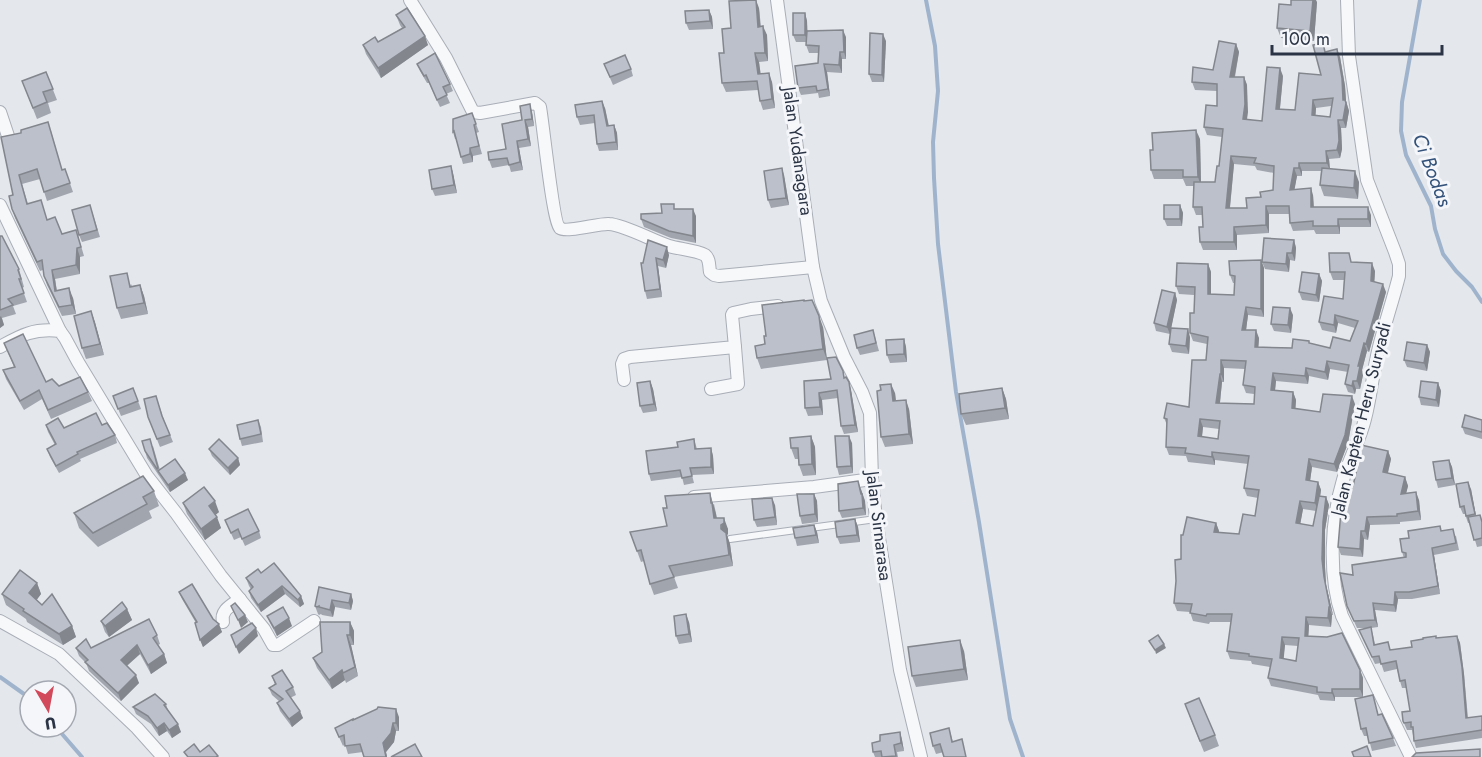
<svg xmlns="http://www.w3.org/2000/svg" width="1482" height="757" font-family="Jost,sans-serif">
<rect width="100%" height="100%" fill="#e4e7ec"/>
<g fill="none" stroke-linecap="round" stroke-linejoin="round">
<g stroke="#9fb4cc" stroke-width="4">
<path d="M926 0 935 46 938 91 933 142 934 178 938 244 956 392 979 522 1010 719 1023 757"/>
<path d="M1420 0 1402 102 1401 131 1406 155 1431 206 1435 229 1443 254 1456 271 1472 287 1482 302"/>
<path d="M0 677 24 694 30 700"/>
<path d="M56 727 82 757"/>
</g>
<g stroke="#a9aeb7" stroke-width="8">
<path id="service" d="M730 539 876 519"/>
</g>
<g stroke="#a9aeb7" stroke-width="14">
<g id="minor">
<path d="M410 0 446 58 473 112 480 113 535 103 540 107C543 123 553 223 560 228 566 233 600 223 609 224 625 225 653 241 669 246 679 249 696 250 705 255 710 259 709 267 710 272L714 275 719 276 813 267"/>
<path d="M777 0 813 267 821 301 844 357 862 392 870 413 872 479 876 519 900 670 921 757"/>
<path d="M1347 0 1349 56 1367 180 1395 252 1399 264V276C1393 300 1385 323 1379 347 1373 371 1371 396 1365 419 1360 440 1349 459 1343 480 1331 520 1328 576 1342 616L1411 757"/>
<path d="M0 112 8 136"/>
<path d="M0 205 60 331"/>
<path d="M0 347C21 335 34 328 60 331L65 338 78 362 147 476 176 513 221 576 264 629 273 645H278L314 621"/>
<path d="M624 380 622 364 624 359 630 357 735 347 732 315 733 313 751 309 778 306"/>
<path d="M711 389 738 384 735 347"/>
<path d="M694 497 814 487 872 479"/>
<path d="M0 621 59 654 137 728 163 757"/>
<path d="M223 622C220 610 232 605 240 599"/>
</g>
</g>
<use href="#service" stroke="#f7f8fa" stroke-width="6"/>
<use href="#minor" stroke="#f7f8fa" stroke-width="12"/>
</g>
<g fill="#a1a5ae" fill-rule="evenodd">
<path d="M1317 2 1314 41 1281 38 1277 28 1291 5Z"/>
<path d="M759 8 761 27 767 35 768 61 759 62 760 74 772 82 775 108 763 110 760 101 758 90 726 92 722 83 724 53 731 28Z"/>
<path d="M709 10 712 17 713 29 689 30 686 23Z"/>
<path d="M805 13 807 21V31L846 37V59H842V73L827 72 830 96 819 98 818 93 801 95 798 88 818 63 819 53H809L806 45V42H796L793 35Z"/>
<path d="M396 15 428 45 381 78 366 54 363 45 378 42 402 28 400 25Z"/>
<path d="M886 41 884 82H872L869 74Z"/>
<path d="M1236 44 1239 52 1235 77H1244L1247 85V120L1262 121 1283 76 1280 109 1295 110 1321 75 1326 51 1340 57 1345 86 1346 101 1349 111 1346 128H1341L1342 149 1340 158 1329 159 1330 169 1359 182 1358 199 1324 196 1320 185 1321 171H1302V176H1297L1294 190 1313 195 1314 207 1371 215V227H1340V234H1316L1314 230 1293 231 1290 223 1289 214H1269V233L1237 235V250H1203L1200 242 1203 227 1202 215H1196L1193 207 1194 186H1186L1183 179H1154L1151 170 1200 139 1201 182H1215L1219 166 1222 137 1207 135 1204 127 1217 106V91L1195 90 1192 82 1213 70ZM1331 106 1330 117 1315 116 1316 108ZM1234 164 1255 166 1257 170 1274 173 1273 190 1261 197 1247 208H1230Z"/>
<path d="M417 64 450 84 453 91 446 94 450 103 440 107 429 83H427L420 71Z"/>
<path d="M604 64 631 69 633 76 613 85Z"/>
<path d="M46 72 57 100 48 103 51 113 37 119 22 81Z"/>
<path d="M605 108 609 126 614 125 617 133 618 150 599 151 597 144 595 123 580 125 577 117Z"/>
<path d="M532 112 534 126 528 127 531 146 519 148 523 170 511 172 509 165 492 168 489 160 506 149 522 120Z"/>
<path d="M472 113 479 132 476 133 482 154 473 156V162L463 164 456 139H455L453 132Z"/>
<path d="M51 131 62 170 65 169 73 192 47 201 40 179 22 184 28 204 48 220 62 234 76 230 79 239 84 256 80 257V274L55 279 57 291 73 298 76 314 62 316 47 285 44 276 43 270 40 271 15 218 12 209 13 195 1 137Z"/>
<path d="M451 166 453 173 457 193 435 196 432 189Z"/>
<path d="M784 175 789 205 771 208 768 200Z"/>
<path d="M90 205 100 237 82 242 79 235Z"/>
<path d="M1180 205 1183 213 1182 226H1167L1164 219Z"/>
<path d="M676 209 696 216V243L671 238 644 227 641 219Z"/>
<path d="M0 236 19 269 24 287 22 288 27 302 13 306 16 314 2 318 4 325 0 328Z"/>
<path d="M1294 240 1296 248 1295 261 1290 260 1289 272 1265 269 1262 262Z"/>
<path d="M669 255 666 268 658 266 662 297 647 299 645 291 641 263Z"/>
<path d="M1261 260 1264 268V317L1248 315 1246 330 1259 338 1258 347 1292 348 1310 344 1330 348 1350 341 1355 328 1338 323 1336 333 1322 330 1319 322 1343 299 1344 280H1333L1330 272 1353 262 1375 271 1374 282 1386 292 1369 352 1367 351 1362 370 1363 375 1360 389H1356L1355 394 1348 392 1345 384 1348 372 1330 369 1328 380 1309 376 1308 384 1276 381 1275 391 1293 392 1296 400 1295 409 1320 412 1355 404 1348 443 1337 472 1312 467 1310 481 1318 482 1321 490 1320 496 1326 497 1329 505 1325 530V567L1326 585 1333 615H1332L1331 627 1309 625 1308 636 1360 670 1363 678V697H1335V701L1320 700 1318 695 1271 686 1268 678 1270 667 1252 664 1251 661 1230 659 1227 651 1231 622H1210L1209 624 1193 621 1190 612 1177 611 1174 603 1181 559 1216 523 1219 531 1218 533 1239 534 1255 516 1258 498 1247 496 1244 488 1248 464 1215 460V465L1188 462 1186 456 1169 455 1166 447 1167 425 1164 418 1189 407 1206 360 1207 344 1193 341 1190 333 1194 313V295L1179 294 1176 286 1208 264 1211 272V294L1234 295 1235 283H1233L1230 275ZM1224 368 1245 369 1243 385 1246 393 1254 394V404L1220 403 1222 382H1224ZM1203 427 1219 429 1218 439 1202 437ZM1303 509 1316 511 1313 526 1300 524ZM1285 645 1298 646 1296 661 1283 659Z"/>
<path d="M1319 274 1322 281 1319 302 1302 300 1299 292Z"/>
<path d="M131 284 132 286 140 285 144 296 148 314 121 319 117 308Z"/>
<path d="M1175 293 1177 300 1171 328 1190 337 1189 354 1172 352 1169 344 1170 334 1156 331 1154 323Z"/>
<path d="M91 311 104 355 86 359 82 348Z"/>
<path d="M1293 315 1291 333 1274 331 1271 324Z"/>
<path d="M823 327 827 360 761 369 757 358 765 344Z"/>
<path d="M873 330 879 351 860 355 857 348Z"/>
<path d="M904 339 906 347 907 362 890 363 887 355Z"/>
<path d="M4 343 46 382 59 386 88 392 92 401 51 419 42 399 24 410 6 379 3 370 14 367Z"/>
<path d="M1427 345 1430 352 1427 371 1407 367 1404 360Z"/>
<path d="M845 377 851 390 858 432 844 434 841 426 838 398 822 400 823 415 808 416 805 408 804 381Z"/>
<path d="M650 381 653 389 657 411 643 413 640 406Z"/>
<path d="M1438 383 1441 391 1439 407 1421 405 1419 397Z"/>
<path d="M133 388 141 409 121 416 113 396Z"/>
<path d="M1002 388 1006 399 1009 419 966 425 961 414Z"/>
<path d="M895 393 896 401 909 409 913 444 885 447 881 437Z"/>
<path d="M156 396 164 420 173 442 160 447 148 417Z"/>
<path d="M258 420 261 427 263 442 242 446 240 439Z"/>
<path d="M1482 420V439L1465 434 1462 427Z"/>
<path d="M46 425 64 428 102 425 115 435 117 443 80 459 81 461 59 473 50 457 47 449 55 445 48 432Z"/>
<path d="M811 436 815 447 816 475 803 476 799 465V459H795L791 448Z"/>
<path d="M694 439 697 449 711 448 713 456 714 474 692 475 694 483 684 485 682 477 651 481 649 474 678 447Z"/>
<path d="M852 443 853 473 839 475 837 467Z"/>
<path d="M153 446 160 470 188 480 170 492 147 458 145 451Z"/>
<path d="M209 449 238 458 240 465 230 475 212 456Z"/>
<path d="M1388 451 1391 459 1388 473 1405 477 1408 486 1406 493 1419 500 1421 520 1400 522V524L1370 525 1368 540 1364 539 1363 557 1341 555 1338 547 1347 500 1353 486 1357 471H1355L1352 462Z"/>
<path d="M1449 460 1452 467 1455 485 1438 488 1436 480Z"/>
<path d="M861 489 865 501 866 515 842 518 839 511Z"/>
<path d="M1471 489 1476 516 1482 520V546L1477 547 1470 523H1468L1465 514H1463L1460 507Z"/>
<path d="M154 491 159 506 149 511 152 518 98 547 79 528 74 513Z"/>
<path d="M814 494 817 501 818 522 802 524 800 516Z"/>
<path d="M183 503 219 512 215 515 221 528 205 540 187 514Z"/>
<path d="M714 504 717 518 728 529V534L727 535 730 544 733 566 674 577 678 588 654 595 650 584 644 561 641 562 630 532 667 526Z"/>
<path d="M775 505 777 525 757 527 754 520Z"/>
<path d="M855 519 858 527 860 542 840 544 837 537Z"/>
<path d="M225 520 259 531 261 538 245 546 241 537 234 540Z"/>
<path d="M814 525 817 532 819 543 797 546 795 538Z"/>
<path d="M1442 531 1456 536 1459 550 1434 555 1440 594 1412 599H1398L1396 612 1375 610 1378 627 1371 628 1373 635 1375 644 1391 650 1412 647 1437 638 1457 636 1460 643 1464 674 1468 718 1482 716V738L1416 748 1414 741 1412 730H1407L1403 721 1410 711 1406 688H1402L1400 681 1397 669 1384 672 1381 663 1375 664 1359 630 1370 628H1357L1347 606 1353 575 1404 558 1402 552Z"/>
<path d="M261 573 301 596 304 604 300 607 285 594 261 612 251 598 249 591 251 589 249 586 246 578Z"/>
<path d="M37 583 41 594 36 600 42 605 72 626 76 637 63 645 27 622 26 619 6 605 2 594Z"/>
<path d="M319 587 351 594 353 601 351 610 335 607 333 617 322 615 321 614 319 615 318 614 315 606Z"/>
<path d="M179 592 213 619 222 632 203 647 196 623 182 599Z"/>
<path d="M127 609 132 620 109 637 105 632 101 621Z"/>
<path d="M267 616 292 626 277 636 270 623Z"/>
<path d="M350 622 354 631V645H351L358 676 346 683 345 680 332 689 317 668 313 658 322 652Z"/>
<path d="M689 622 692 642 679 644 676 636Z"/>
<path d="M157 635 160 644 158 645 164 654 167 663 151 674 140 654 127 666 139 683 121 701 89 671 86 663 79 656 76 648H91Z"/>
<path d="M964 651 968 680 916 687 912 676Z"/>
<path d="M272 676 293 687 296 695 290 698 303 718 292 727 280 711 277 703 280 702 272 695 269 688 275 685Z"/>
<path d="M1375 703 1378 715 1393 738 1396 746 1372 751 1368 736H1364L1361 729Z"/>
<path d="M166 704 168 710 181 732 172 738 167 731 159 736 151 724 136 714 133 707Z"/>
<path d="M1189 715 1215 735 1219 746 1204 752Z"/>
<path d="M399 717V731H396L394 742 386 752 387 757H364L363 752 348 754 345 744 343 746 335 728Z"/>
<path d="M949 728 953 742 962 739 964 747 936 754 933 746Z"/>
<path d="M900 732 902 740 904 751 897 752 898 757H875L873 752 880 741Z"/>
</g>
<g fill="#83868d">
<path d="M756 0 759 8 761 36 758 27Z"/>
<path d="M1313 0H1316L1317 2 1314 41 1310 31Z"/>
<path d="M709 10 712 17 713 29 710 21Z"/>
<path d="M805 13 807 21 808 42 805 35Z"/>
<path d="M763 26 767 35 768 61 765 53Z"/>
<path d="M843 30 846 37V59L844 52Z"/>
<path d="M883 34 886 41 884 82 882 75Z"/>
<path d="M425 36 428 45 381 78 378 68Z"/>
<path d="M1236 44 1239 52 1233 85 1230 77Z"/>
<path d="M1337 49 1340 57 1345 86 1346 101 1349 111 1346 128 1343 120V100Z"/>
<path d="M840 52 842 59V73L839 65Z"/>
<path d="M755 53 759 62 762 83 758 74Z"/>
<path d="M824 64 827 72 830 96 828 89Z"/>
<path d="M1280 68 1283 76 1279 117 1276 109Z"/>
<path d="M769 73 772 82 775 108 772 99Z"/>
<path d="M1244 77 1247 85 1248 112 1246 127 1243 119Z"/>
<path d="M1313 100 1316 108 1315 123 1312 115Z"/>
<path d="M602 101 605 108 610 133 607 126Z"/>
<path d="M530 104 532 112 534 126 532 119Z"/>
<path d="M525 120 528 127 531 146 528 139Z"/>
<path d="M1338 120 1341 128 1342 149 1340 158 1337 150Z"/>
<path d="M614 125 617 133 618 150 616 142Z"/>
<path d="M1196 130 1200 139 1201 186 1198 177Z"/>
<path d="M517 141 519 148 523 170 520 162Z"/>
<path d="M470 148 473 156V162L470 154Z"/>
<path d="M1326 151 1329 159 1330 171 1327 163Z"/>
<path d="M1231 156 1234 164 1229 216 1226 208Z"/>
<path d="M1299 163 1302 171V176L1299 168Z"/>
<path d="M451 166 453 173 457 193 454 185Z"/>
<path d="M782 168 784 175 789 205 786 198Z"/>
<path d="M1294 168 1297 176 1293 198 1290 190Z"/>
<path d="M1355 171 1359 182 1358 199 1354 188Z"/>
<path d="M1311 188 1313 195 1314 214 1311 207Z"/>
<path d="M1180 205 1183 213 1182 226 1180 219Z"/>
<path d="M1266 206 1269 214V233L1266 225Z"/>
<path d="M1368 207 1371 215V227L1368 219Z"/>
<path d="M693 209 696 216V243L693 236Z"/>
<path d="M1338 219 1340 227V234L1338 226Z"/>
<path d="M1234 227 1237 235V250L1234 242Z"/>
<path d="M1294 240 1296 248 1295 261 1292 253Z"/>
<path d="M667 247 669 255 666 268 663 260Z"/>
<path d="M77 248 80 257V274L76 265Z"/>
<path d="M1287 253 1290 260 1289 272 1286 264Z"/>
<path d="M656 258 658 266 662 297 660 289Z"/>
<path d="M1261 260 1264 268V317L1261 309Z"/>
<path d="M1372 263 1375 271 1374 289 1371 281Z"/>
<path d="M1208 264 1211 272V302L1208 294Z"/>
<path d="M52 270 55 279 58 300 55 291Z"/>
<path d="M1319 274 1322 281 1319 302 1316 295Z"/>
<path d="M1383 284 1386 292 1369 352 1366 344Z"/>
<path d="M140 285 144 296 148 314 144 303Z"/>
<path d="M69 288 73 298 76 314 72 305Z"/>
<path d="M1175 293 1177 300 1170 334 1167 327Z"/>
<path d="M1246 307 1248 315 1245 338 1242 330Z"/>
<path d="M1290 308 1293 315 1291 333 1288 325Z"/>
<path d="M91 311 95 322 104 355 100 344Z"/>
<path d="M1335 315 1338 323 1336 333 1334 325Z"/>
<path d="M1 316 4 325 0 328V317Z"/>
<path d="M819 316 823 327 827 360 823 349Z"/>
<path d="M1188 329 1190 337 1189 354 1186 346Z"/>
<path d="M1256 330 1259 338 1258 355 1255 347Z"/>
<path d="M904 339 906 347 907 362 904 354Z"/>
<path d="M1364 343 1367 351 1362 370 1363 375 1360 389 1357 381 1358 366Z"/>
<path d="M1427 345 1430 352 1427 371 1424 363Z"/>
<path d="M1221 360 1224 368V382L1221 374Z"/>
<path d="M1327 361 1330 369 1328 380 1325 372Z"/>
<path d="M1306 368 1309 376 1308 384 1305 376Z"/>
<path d="M1273 373 1276 381 1274 398 1271 390Z"/>
<path d="M1220 374 1222 382 1219 411 1216 403Z"/>
<path d="M650 381 653 389 657 411 654 404Z"/>
<path d="M1353 381 1356 389 1355 394 1352 386Z"/>
<path d="M849 382 851 390 858 432 855 425Z"/>
<path d="M1438 383 1441 391 1439 407 1436 400Z"/>
<path d="M891 384 895 393 897 411 893 401Z"/>
<path d="M1002 388 1006 399 1009 419 1005 408Z"/>
<path d="M1293 392 1296 400 1295 416 1292 408Z"/>
<path d="M819 393 822 400 823 415 820 407Z"/>
<path d="M1352 396 1355 404 1348 443 1337 472 1334 464Z"/>
<path d="M906 400 909 409 913 444 909 434Z"/>
<path d="M1200 419 1203 427 1201 444 1198 436Z"/>
<path d="M811 436 815 447 816 475 812 464Z"/>
<path d="M849 436 852 443 853 473 851 466Z"/>
<path d="M711 448 713 456 714 474 711 467Z"/>
<path d="M1388 451 1391 459 1386 480 1383 472Z"/>
<path d="M1212 452 1215 460V465L1212 457Z"/>
<path d="M238 458 240 465 230 475 228 468Z"/>
<path d="M1309 459 1312 467 1309 488 1306 480Z"/>
<path d="M1449 460 1452 467 1455 485 1452 478Z"/>
<path d="M185 473 188 480 170 492 168 485Z"/>
<path d="M1405 477 1408 486 1404 502 1401 494Z"/>
<path d="M858 481 865 501 866 515 863 508Z"/>
<path d="M1318 482 1321 490 1318 511 1315 503Z"/>
<path d="M1468 482 1471 489 1477 521 1475 514Z"/>
<path d="M1416 492 1419 500 1421 520 1418 511Z"/>
<path d="M710 493 716 514 718 529 714 518Z"/>
<path d="M814 494 817 501 818 522 815 514Z"/>
<path d="M1326 497 1329 505 1325 530V567L1326 585 1333 615 1330 607 1324 577 1322 559 1323 522Z"/>
<path d="M772 498 775 505 777 525 775 517Z"/>
<path d="M215 501 219 512 213 517 209 506Z"/>
<path d="M1300 501 1303 509 1299 531 1296 523Z"/>
<path d="M217 517 221 528 205 540 201 529Z"/>
<path d="M1367 517 1370 525 1368 540 1365 531Z"/>
<path d="M724 518 728 529V534L727 535 730 544 733 566 721 529Z"/>
<path d="M855 519 858 527 860 542 857 535Z"/>
<path d="M1216 523 1219 531 1217 540 1214 532Z"/>
<path d="M814 525 817 532 819 543 816 535Z"/>
<path d="M1361 531 1364 539 1363 557 1360 549Z"/>
<path d="M1432 548 1434 555 1440 594 1438 586Z"/>
<path d="M37 583 41 594 33 605 29 593Z"/>
<path d="M282 586 285 594 261 612 258 605Z"/>
<path d="M1395 592 1398 599 1396 612 1394 605Z"/>
<path d="M351 594 353 601 351 610 349 603Z"/>
<path d="M301 596 304 604 300 607 298 600Z"/>
<path d="M332 600 335 607 333 617 330 610Z"/>
<path d="M1373 603 1375 610 1378 627 1375 620Z"/>
<path d="M1329 607 1332 615 1331 627 1328 618Z"/>
<path d="M127 609 132 620 109 637 105 626Z"/>
<path d="M686 614 689 622 692 642 689 634Z"/>
<path d="M245 615 248 622 241 628 238 620Z"/>
<path d="M1306 617 1309 625 1308 644 1305 636Z"/>
<path d="M289 618 292 626 277 636 274 628Z"/>
<path d="M350 622 354 631V645L350 635Z"/>
<path d="M219 624 222 632 203 647 200 640Z"/>
<path d="M72 626 76 637 63 645 59 634Z"/>
<path d="M256 628 258 636 239 654 236 647Z"/>
<path d="M347 635 351 645 358 676 355 667Z"/>
<path d="M1457 636 1460 643 1464 674 1468 725 1466 718Z"/>
<path d="M1282 637 1285 645 1283 666 1280 658Z"/>
<path d="M960 640 964 651 968 680 964 669Z"/>
<path d="M1164 644 1166 648 1156 654 1155 650Z"/>
<path d="M137 645 140 654 124 668 121 660Z"/>
<path d="M164 654 167 663 151 674 148 665Z"/>
<path d="M342 670 345 680 332 689 329 680Z"/>
<path d="M1360 670 1363 678V697L1360 689Z"/>
<path d="M136 675 139 683 121 701 118 693Z"/>
<path d="M1332 689 1335 697V701L1332 693Z"/>
<path d="M396 709 399 717V731L396 723Z"/>
<path d="M300 711 303 718 292 727 289 719Z"/>
<path d="M164 723 167 731 159 736 157 728Z"/>
<path d="M393 723 396 731 394 742 386 752 387 757H386L383 743Z"/>
<path d="M178 724 181 732 172 738 169 730Z"/>
<path d="M900 732 902 740 904 751 901 743Z"/>
</g>
<g fill="#bbc0ca" stroke="#83868d" stroke-width="1.5" fill-rule="evenodd">
<path d="M756 0 758 27 763 26 765 53H755L758 74 769 73 772 99 760 101 757 81 722 83 719 53H724L722 29 731 28 729 1Z"/>
<path d="M1291 0H1313L1310 31 1277 28 1279 4 1291 5Z"/>
<path d="M407 8 425 36 378 68 363 45 375 37 378 42 405 27 396 15Z"/>
<path d="M709 10 710 21 686 23 685 11Z"/>
<rect x="793" y="13" width="12" height="22"/>
<path d="M843 30 844 52H840L839 65 824 64 828 89 817 91 816 86 798 88 795 66 818 63 819 46 806 45 807 31Z"/>
<path d="M870 33 883 34 882 75 869 74Z"/>
<path d="M1219 41 1236 44 1230 77H1244L1245 104 1243 119 1262 121 1267 67 1280 68 1276 109 1295 110 1299 73 1321 75 1313 45 1323 43 1325 52 1337 49 1342 78 1343 100H1345L1346 103 1343 120H1338L1339 141 1337 150 1326 151 1327 163H1299V168H1294L1290 190 1311 188V207H1368V219H1338V226H1313V221L1290 223 1289 206H1266V225L1234 227V242H1200L1199 227H1203L1202 207H1193L1194 182H1215L1217 166H1219L1223 129 1204 127 1206 105 1217 106V84L1192 82 1193 67 1213 70ZM1333 98 1330 117 1312 115 1313 100ZM1231 156 1256 158 1254 163 1274 166 1273 190 1260 192 1261 197 1246 198 1247 208H1226Z"/>
<path d="M435 53 450 84 443 87 447 95 437 100 426 75 424 76 417 64Z"/>
<path d="M625 55 631 69 610 77 604 64Z"/>
<path d="M46 72 53 89 43 92 47 102 33 108 22 81Z"/>
<path d="M602 101 607 126 614 125 616 142 597 144 594 115 577 117 575 105Z"/>
<path d="M530 104 532 119 525 120 528 139 517 141 520 162 509 165 507 158 489 160 488 152 506 149 502 124 522 120 520 106Z"/>
<path d="M472 113 476 124 474 125 479 146 470 148V154L461 157 454 131 453 132V119Z"/>
<path d="M48 122 62 170 65 169 70 183 44 192 37 169 19 175 27 204 41 200 47 220 55 217 62 234 76 230 81 247 77 248 76 265 52 270 55 291 69 288 72 305 59 307 44 276 42 260 37 262 12 209 9 196 13 195 1 137 21 133V130Z"/>
<path d="M1196 130 1198 177H1183V170H1151L1150 150H1153L1152 133Z"/>
<path d="M451 166 454 185 432 189 429 170Z"/>
<path d="M782 168 786 198 768 200 764 171Z"/>
<path d="M1322 168 1355 171 1354 188 1320 185Z"/>
<path d="M661 204H674V209H693V236L669 231 641 219V214L662 213Z"/>
<path d="M90 205 97 230 79 235 72 210Z"/>
<rect x="1164" y="205" width="16" height="14"/>
<path d="M0 236H2L19 269 18 270 21 279H19L24 293 8 299 13 305 0 310Z"/>
<path d="M1264 238 1294 240 1292 253H1287L1286 264 1262 262Z"/>
<path d="M648 240 667 247 663 260 656 258 660 289 645 291 641 263H643Z"/>
<path d="M1329 253H1349L1351 262 1372 263 1371 281 1383 284 1366 344 1364 343 1358 366H1360L1357 381H1353L1352 386 1345 384 1349 365 1327 361 1325 372 1306 368 1305 376 1273 373 1271 390 1293 392 1292 408 1320 412 1323 394 1352 396 1345 435 1334 464 1309 459 1306 480 1318 482 1315 503 1300 501 1296 523 1313 526 1319 496 1326 497 1323 522 1322 559 1324 577 1330 607H1329L1328 618 1306 617 1305 636 1327 637 1342 633 1360 670V689H1332V693L1317 692V687L1268 678 1272 659 1249 656V654L1227 651 1232 614H1207L1206 616 1190 613 1192 604 1174 603 1176 581 1175 560 1181 559V535H1183L1187 517 1216 523 1214 532 1239 534 1243 514 1255 516 1259 490 1244 488 1249 456 1212 452V457L1185 453 1186 448 1166 447 1167 419 1164 418 1167 403 1189 407 1192 360H1206L1208 337 1190 333V313H1194L1195 287 1176 286 1177 263 1208 264V294L1234 295 1235 276 1230 275 1229 261 1261 260V309L1246 307 1242 330H1256L1255 347 1292 348 1293 339 1309 341V343L1330 348 1333 337 1350 341 1358 321 1335 315 1334 325 1319 322 1324 296 1343 299 1345 272H1330ZM1221 360 1246 361 1243 385 1255 387 1254 404 1216 403 1220 374H1221ZM1200 419 1220 421 1218 439 1198 436ZM1282 637 1299 638 1296 661 1280 658Z"/>
<path d="M1302 272 1319 274 1316 295 1299 292Z"/>
<path d="M127 273 130 287 140 285 144 303 117 308 110 276Z"/>
<path d="M1162 290 1175 293 1167 327 1154 323Z"/>
<path d="M804 300V301L812 300 819 316 823 349 757 358 755 346 765 344 764 336H766L762 305Z"/>
<path d="M1273 307 1290 308 1288 325 1271 324Z"/>
<path d="M91 311 100 344 82 348 74 316Z"/>
<path d="M1171 328 1188 329 1186 346 1169 344Z"/>
<path d="M873 330 876 343 857 348 854 335Z"/>
<path d="M23 334 46 382 52 379 59 386 80 377 88 392 48 410 39 390 20 401 3 370 15 367 4 343Z"/>
<path d="M904 339V354L887 355 886 340Z"/>
<path d="M1407 342 1427 345 1424 363 1404 360Z"/>
<path d="M836 357 843 371 844 378 846 377 849 382 855 425 841 426 837 390 819 393 820 407 805 408 804 381 831 379 827 358Z"/>
<path d="M650 381 654 404 640 406 637 383Z"/>
<path d="M1421 381 1438 383 1436 400 1419 397Z"/>
<path d="M891 384 893 401 906 400 909 434 881 437 877 391 881 390 880 385Z"/>
<path d="M133 388 138 401 118 409 113 396Z"/>
<path d="M1002 388 1005 408 961 414 959 394Z"/>
<path d="M156 396 162 416 170 435 157 439 148 417 144 399Z"/>
<path d="M96 413 102 425 107 423 115 435 77 452 78 454 56 466 47 449 56 444 46 425 58 418 64 428Z"/>
<path d="M1465 415 1482 420V432L1462 427Z"/>
<path d="M258 420 261 434 240 439 237 425Z"/>
<path d="M811 436 812 464 799 465 798 448H791L790 438Z"/>
<path d="M835 436H849L851 466 837 467Z"/>
<path d="M150 439 158 468 157 469 145 451 142 441Z"/>
<path d="M219 439 238 458 228 468 209 449Z"/>
<path d="M694 439 695 449 711 448V467L690 468 692 476 682 478 680 470 649 474 646 451 678 447 677 442Z"/>
<path d="M1361 445 1388 451 1383 472 1405 477 1401 494 1416 492 1418 511 1397 514V516L1367 517 1365 531H1361L1360 549 1338 547 1342 499 1347 500 1350 485 1353 486 1358 464 1352 462 1357 449H1360Z"/>
<path d="M175 459 185 473 168 485 158 471Z"/>
<path d="M1449 460 1452 478 1436 480 1433 462Z"/>
<path d="M143 476 154 491 143 497 147 504 93 533 74 513Z"/>
<path d="M858 481 861 494H862L863 508 839 511 838 484Z"/>
<path d="M1468 482 1475 514 1466 516 1464 506 1460 507 1456 484Z"/>
<path d="M204 487 215 501 209 506 217 517 201 529 183 503Z"/>
<path d="M710 493 711 503H712L714 518H724V523L721 525V529L726 533 729 555 669 566 674 577 650 584 641 550 637 551 630 532 667 526 663 508H667L665 496Z"/>
<path d="M797 494H814L815 514 800 516Z"/>
<path d="M772 498 775 517 754 520 752 499Z"/>
<path d="M248 509 259 531 242 539 238 529 231 533 225 520Z"/>
<path d="M1480 515 1482 522V538L1474 540 1468 517Z"/>
<path d="M855 519 857 535 837 537 835 522Z"/>
<path d="M814 525 816 535 795 538 793 528Z"/>
<path d="M1440 526 1441 531 1453 529 1456 543 1432 548 1438 586 1409 592H1395L1394 605 1373 603 1375 620 1354 621 1347 606 1340 573 1353 575 1352 565 1406 557V553L1402 552 1400 539 1409 538 1408 531Z"/>
<path d="M274 563 301 596 298 600 282 586 258 605 249 591 253 587 246 578 258 569 261 573Z"/>
<path d="M20 570 37 583 29 593 42 605 52 594 72 626 59 634 23 611 24 609 2 594Z"/>
<path d="M192 584 213 619 219 624 200 640 195 623 197 622 179 592Z"/>
<path d="M319 587 351 594 349 603 332 600 330 610 319 607V606L317 607 315 606Z"/>
<path d="M122 602 127 609 105 626 101 621Z"/>
<path d="M235 603 245 615 238 620 231 606Z"/>
<path d="M283 607 289 618 274 628 267 616Z"/>
<path d="M686 614 689 634 676 636 674 616Z"/>
<path d="M149 619 157 635 153 638 164 654 148 665 137 645 121 660 136 675 118 693 85 662 88 660 76 648 86 639 91 648Z"/>
<path d="M320 622H350V635H347L355 667 343 673 342 670 329 680 313 658 322 652Z"/>
<path d="M252 623 256 628 236 647 231 635Z"/>
<path d="M1371 627 1374 645 1388 642 1390 650 1412 647 1411 641 1423 639V638L1436 636V638L1457 636 1462 667 1466 718 1482 716V730L1414 741 1413 727H1411V722L1404 723 1403 721 1402 712 1410 711 1405 680 1400 681 1396 661 1381 664 1379 656 1372 657 1359 630Z"/>
<path d="M1158 635 1164 644 1155 650 1149 641Z"/>
<path d="M960 640 964 669 912 676 908 647Z"/>
<path d="M282 670 293 687 286 691 300 711 289 719 277 703 283 699 269 688 276 684 272 676Z"/>
<path d="M155 694 166 704 164 705 178 724 169 730 164 723 157 728 148 716 133 707Z"/>
<path d="M1373 695 1378 715 1382 714 1393 738 1369 743 1366 728 1361 729 1355 699Z"/>
<path d="M1199 698 1215 735 1200 741 1185 704Z"/>
<path d="M378 707 396 709V723H393L391 733 383 743 386 757H364L360 744 345 746 344 735 339 737 335 728 353 719V720L377 709Z"/>
<path d="M949 728 952 742 962 739 966 757H944L940 744 933 746 930 733Z"/>
<path d="M900 732 901 743 894 745 896 756 882 757 881 751 873 752 872 743 880 741V735Z"/>
<path d="M194 744 200 752 209 745 218 756 216 757H188L184 752Z"/>
<path d="M415 744 422 757H391Z"/>
<path d="M1367 746 1371 757H1354L1352 752Z"/>
<path d="M1480 749V757H1412L1416 753Z"/>
</g>
<g text-anchor="middle" dominant-baseline="central" stroke-width="6" stroke-linejoin="round" paint-order="stroke">
<g font-size="18" fill="#2b3445" stroke="#f4f6f9">
<text transform="translate(798 151) rotate(82)">Jalan Yudanagara</text>
<text transform="translate(1361 419) rotate(-76)">Jalan Kapten Heru Suryadi</text>
<text transform="translate(879 526) rotate(83)">Jalan Sirnarasa</text>
</g>
<g font-size="20" font-style="italic" fill="#34527a" stroke="#f4f6f9">
<text transform="translate(1432 170) rotate(69)">Ci Bodas</text>
</g>
</g>
<g transform="translate(48 709) rotate(170)"><circle r="28" fill="#f4f6f9" stroke="#a4a8b1" stroke-width="1.5"/>
<path d="M0-4.5L10 22L0 15L-10 22Z" fill="#d1495b"/>
<text y="-9" font-size="16" font-weight="bold" text-anchor="middle" fill="#2b3445">U</text>
</g>
<path d="M1272 45v9h170v-9" fill="none" stroke="#2b3445" stroke-width="3"/>
<text x="1281" y="45" font-size="18" fill="#2b3445" stroke="#f4f6f9" stroke-width="4.5" paint-order="stroke">100 m</text>
</svg>
